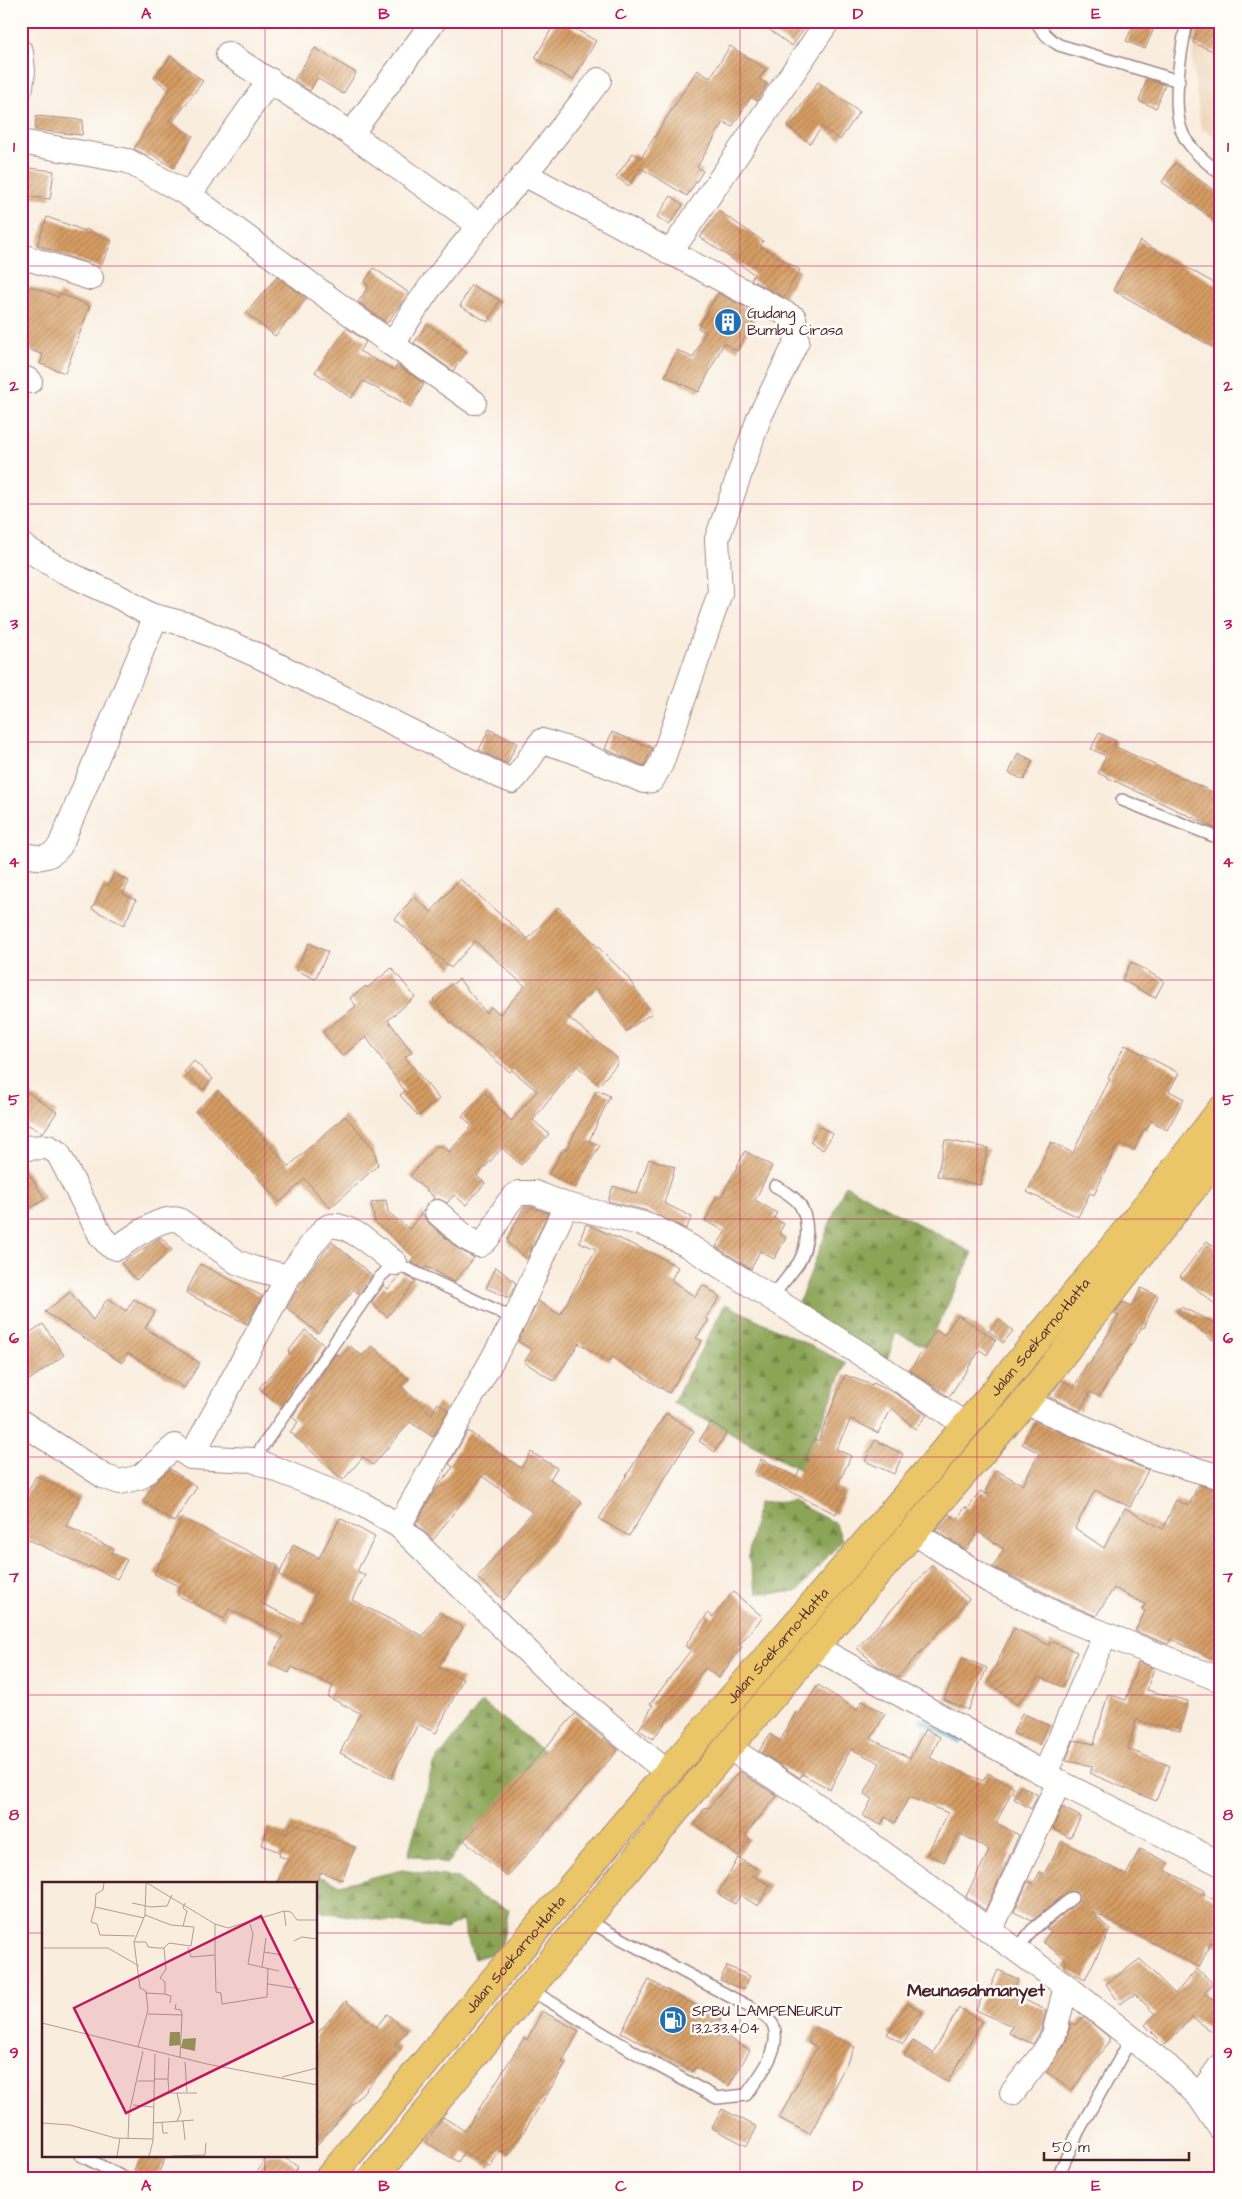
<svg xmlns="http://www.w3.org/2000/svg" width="1242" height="2199" font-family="'Architects Daughter',sans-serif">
<defs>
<pattern id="forest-firs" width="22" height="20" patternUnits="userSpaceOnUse" patternTransform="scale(1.25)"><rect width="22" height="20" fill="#8ba556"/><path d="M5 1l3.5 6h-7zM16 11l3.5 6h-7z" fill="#748647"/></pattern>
<pattern id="building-hatch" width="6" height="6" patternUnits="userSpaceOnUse" patternTransform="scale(1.25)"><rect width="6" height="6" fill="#d59d64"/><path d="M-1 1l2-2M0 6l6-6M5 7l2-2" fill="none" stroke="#af7f53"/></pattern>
</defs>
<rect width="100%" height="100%" fill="#fdfcf7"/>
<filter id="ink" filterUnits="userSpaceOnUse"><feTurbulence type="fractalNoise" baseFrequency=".02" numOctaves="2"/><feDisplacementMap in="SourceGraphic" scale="10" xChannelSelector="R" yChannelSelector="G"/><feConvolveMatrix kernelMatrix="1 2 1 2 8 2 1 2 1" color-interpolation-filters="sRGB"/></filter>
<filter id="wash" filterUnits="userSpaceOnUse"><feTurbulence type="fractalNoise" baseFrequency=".0096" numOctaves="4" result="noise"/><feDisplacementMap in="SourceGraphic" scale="20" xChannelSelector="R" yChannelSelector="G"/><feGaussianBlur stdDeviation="1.12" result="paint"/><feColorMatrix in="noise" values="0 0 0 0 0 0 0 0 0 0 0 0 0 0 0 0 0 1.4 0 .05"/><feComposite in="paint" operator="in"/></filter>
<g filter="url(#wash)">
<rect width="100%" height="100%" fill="#f9edde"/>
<path fill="#edd7ba" d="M1197 21H1221V140L1201 128 1192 60Z"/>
<g fill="url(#forest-firs)" stroke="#6a6240">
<path d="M845 1185 973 1253 927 1347 896 1333 884 1369 795 1312Z"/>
<path d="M725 1304 846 1363 802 1471 673 1403Z"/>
<path d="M793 1501 836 1524 842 1540 797 1592 757 1593 748 1557 758 1503Z"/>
<path d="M482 1702 543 1750 447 1863 408 1855 433 1765Z"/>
<path d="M402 1870 458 1878 478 1896 509 1909 502 1944 495 1953 474 1959 462 1921 446 1929 322 1912 316 1906V1883L319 1876 339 1885Z"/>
</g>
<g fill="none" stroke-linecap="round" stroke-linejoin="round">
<path stroke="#5fb6dc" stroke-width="5.5" d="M922 1720 960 1741"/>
</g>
<g id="blocks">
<g fill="url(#building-hatch)">
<path d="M556 21H573L570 26 596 41 573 80 535 58Z"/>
<path d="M757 21H810L792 46Z"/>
<path d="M1135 21H1145L1155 26 1145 49 1126 41Z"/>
<path d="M1201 21H1221V54L1193 43Z"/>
<path d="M730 46 766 69 759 79 767 84 757 101 751 97 732 127 724 122 697 167 703 171 687 196 641 168 629 186 616 177 633 153 641 158 697 70 710 78Z"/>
<path d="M315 48 356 73 343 94 317 78 310 91 294 80Z"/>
<path d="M171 56 203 81 172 123 193 136 174 168 150 153 148 156 134 149 169 90 154 78Z"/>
<path d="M1147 79 1165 85 1156 108 1139 101Z"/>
<path d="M818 82 859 112 840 140 822 127 810 143 787 126Z"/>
<path d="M36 116 83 120 82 135 35 130Z"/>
<path d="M1175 163 1221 195V225L1162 182Z"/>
<path d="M21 167 54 171 50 199 21 196Z"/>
<path d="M671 196 683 205 669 225 657 217Z"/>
<path d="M719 211 763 241 760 246 800 270 784 297 751 280 754 274 700 237Z"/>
<path d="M47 217 85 231 86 229 112 241 100 268 37 245Z"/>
<path d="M1140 241 1221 287V352L1113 290Z"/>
<path d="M374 268 409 293 387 323 358 302 369 286 364 282Z"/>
<path d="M277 277 307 298 275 336 246 313Z"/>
<path d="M471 285 500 300 488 322 460 306Z"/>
<path d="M30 286 58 297 59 293 90 306 65 373 40 364 43 355 21 346V288L28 291Z"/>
<path d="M718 293 758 314 737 351 724 343 699 392 665 376 677 350 693 358 706 332 698 328Z"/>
<path d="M427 324 467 352 453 371 414 343Z"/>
<path d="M347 328 366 342 359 351 394 370 397 365 424 384 411 407 363 381 351 398 315 372Z"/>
<path d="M489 729 517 743 507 764 479 750Z"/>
<path d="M612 732 652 748 644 766 605 749Z"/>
<path d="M1099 733 1116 741 1114 746 1221 796V831L1098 773 1106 756 1091 749Z"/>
<path d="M1018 753 1033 761 1024 780 1009 773Z"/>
<path d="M114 874 129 881 123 894 136 900 124 925 92 909 104 884 108 886Z"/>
<path d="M460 879 528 939 558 907 626 975 652 1013 626 1031 597 988 567 1016 617 1058V1064L599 1085 577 1066 533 1120 549 1134 521 1165 502 1148 477 1176 485 1183 466 1205 454 1195 447 1203 439 1199 432 1200 434 1197 410 1176 436 1146H442L449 1152 472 1126 462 1116 485 1093 511 1121 537 1091 512 1070 510 1072 451 1023 433 999 459 979 486 1013 491 1007 500 1014 525 986 475 941 451 968 395 919 414 897 431 912Z"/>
<path d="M309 943 328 952 315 979 296 970Z"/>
<path d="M1131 962 1164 981 1155 998 1122 980Z"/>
<path d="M392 968 415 997 388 1020 412 1052 405 1057 439 1099 418 1116 400 1095 405 1091 366 1037 342 1056 323 1032 356 1006 350 998 366 986 367 988Z"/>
<path d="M1125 1045 1179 1073 1169 1091 1184 1099 1167 1130 1151 1121 1146 1130 1144 1129 1134 1150 1118 1143 1094 1195 1090 1193 1078 1217 1027 1192 1051 1142 1073 1153 1093 1109 1094 1110 1110 1079 1108 1078Z"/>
<path d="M194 1061 213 1079 203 1090 184 1072Z"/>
<path d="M21 1088 57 1112 43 1133 21 1121Z"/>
<path d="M218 1090 289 1166 345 1116 374 1149 378 1165 330 1208 305 1179 280 1202 195 1111Z"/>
<path d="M597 1090 610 1096 589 1141 600 1145 575 1188 549 1174 564 1148 566 1150Z"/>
<path d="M819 1126 833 1134 823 1150 810 1142Z"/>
<path d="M945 1140 988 1148 980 1185 937 1176Z"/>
<path d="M745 1151 772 1166 755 1200 777 1213 774 1218 784 1224 779 1233 786 1238 774 1259 760 1251 751 1269 716 1247 726 1231 705 1221 717 1196 721 1198Z"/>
<path d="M649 1159 675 1167 664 1203 692 1217 686 1229 648 1211 608 1201 613 1186 637 1194Z"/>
<path d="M21 1162 45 1199 21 1214Z"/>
<path d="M386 1200 388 1212 409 1229 424 1210V1217L428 1222 457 1248 474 1258 454 1282 427 1267 425 1269 410 1262 414 1257 375 1222 371 1203Z"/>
<path d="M524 1207H532L548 1213 527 1259 508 1243V1238Z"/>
<path d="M586 1224 654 1254 678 1267 671 1280 695 1297 703 1285 720 1297 706 1318 709 1320 696 1338 702 1341 669 1393 612 1357 609 1362 579 1343 554 1381 524 1362 532 1350 518 1341 538 1301 560 1315 596 1249 579 1242Z"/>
<path d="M161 1237 172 1250 136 1280 121 1263Z"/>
<path d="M1207 1241 1221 1252V1309L1180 1276Z"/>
<path d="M332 1242 372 1275 359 1294 354 1289 318 1333 287 1308 300 1285Z"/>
<path d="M200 1264 262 1296 247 1324 186 1293Z"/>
<path d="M496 1267 516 1283 509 1298 486 1288Z"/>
<path d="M402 1274 416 1281 387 1317 371 1303 384 1285 388 1289Z"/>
<path d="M1141 1288 1158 1296 1144 1328 1142 1327 1099 1397 1090 1392 1080 1411 1049 1397 1062 1380 1074 1387 1087 1364 1089 1365 1119 1316 1114 1314 1123 1302 1132 1306Z"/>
<path d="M70 1292 93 1320 108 1298 126 1311 134 1299 155 1312 145 1328 200 1363 184 1388 128 1353 122 1363 45 1312Z"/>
<path d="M1181 1307 1221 1326V1330L1213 1340 1177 1312Z"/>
<path d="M958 1315 996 1340 987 1355 980 1350 949 1397 910 1370 936 1330 944 1335Z"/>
<path d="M999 1319 1013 1331 1003 1343 989 1331Z"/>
<path d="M43 1324 64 1355 21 1386V1338Z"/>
<path d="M305 1330 324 1345 281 1407 259 1388 290 1353 288 1352Z"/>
<path d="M350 1346 362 1356 372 1346 409 1379 402 1387 431 1414 438 1403 448 1410 433 1437 410 1422 373 1465 363 1457 343 1480 290 1432 298 1422 292 1417 336 1354 340 1357Z"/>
<path d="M845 1375 872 1385 873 1383 895 1393 927 1415 915 1429 892 1408 878 1433 851 1419 836 1449 851 1456 837 1487 846 1492 836 1514 754 1474 761 1459 796 1477 814 1439 818 1441Z"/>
<path d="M666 1413 694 1431 629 1536 599 1519Z"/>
<path d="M1034 1421 1148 1470 1130 1507 1095 1490 1075 1528 1104 1548 1125 1508 1163 1529 1176 1500 1189 1506 1198 1485 1221 1490V1663L1171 1639 1168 1644 1135 1631 1145 1611 1142 1610 1145 1604 1114 1588 1096 1616 1066 1603 993 1567 1004 1549 978 1532 966 1550 935 1530 949 1514 957 1520 965 1507 968 1509 980 1491 989 1495 985 1491 996 1470 1023 1485 1039 1453 1022 1444Z"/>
<path d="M711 1422 727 1432 715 1452 699 1441Z"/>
<path d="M468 1431 521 1468 531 1452 557 1468 550 1479 582 1502 561 1531 504 1600 477 1578 532 1512 482 1476 433 1540 416 1524 435 1490 453 1467 449 1464Z"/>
<path d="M875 1440 903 1454 894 1474 865 1461Z"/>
<path d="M170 1469 197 1487 174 1522 143 1501 157 1481Z"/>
<path d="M36 1476 80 1497 66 1526 114 1549 112 1553 127 1560 117 1579 90 1566 89 1568 21 1536V1505Z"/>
<path d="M182 1518 278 1566 261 1603 302 1623 317 1593 279 1575 293 1545 319 1558 340 1518 375 1537 357 1571 365 1575 352 1600 423 1636 439 1612 463 1628 438 1667 463 1679 436 1733 418 1724 391 1778 340 1753 360 1713 328 1697 333 1686 292 1667 289 1673 269 1664 283 1636 229 1609 224 1619 177 1595 180 1587 154 1574Z"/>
<path d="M932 1565 969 1599 898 1677 876 1665 857 1648Z"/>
<path d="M733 1592 763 1617 739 1645 742 1647 719 1678 705 1668 653 1739 639 1730 653 1705 650 1704 691 1650 685 1646 708 1613 713 1617Z"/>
<path d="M1014 1628 1049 1645 1050 1641 1077 1652 1063 1687 1039 1677 1017 1705 988 1681Z"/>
<path d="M963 1658 987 1668 968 1710 944 1699Z"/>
<path d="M1138 1662 1154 1668 1147 1690 1188 1701 1180 1731 1136 1720 1128 1749 1170 1766 1156 1801 1089 1773 1093 1766 1066 1761 1074 1740 1094 1744 1108 1694 1126 1700Z"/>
<path d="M818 1685 857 1710 862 1701 885 1714 871 1739 910 1758 925 1729 940 1737 930 1758 983 1781 988 1773 1014 1787 996 1823 1019 1835 985 1910 966 1896 989 1851 987 1848 959 1833 944 1862 927 1854 948 1813 909 1797 895 1823 885 1817 881 1825 863 1816 872 1799 864 1795 880 1763 851 1749 830 1789 802 1774 800 1778 759 1751 770 1734 780 1741 796 1712 799 1714Z"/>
<path d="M1022 1713 1048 1725 1039 1745 1013 1733Z"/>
<path d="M575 1714 618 1750 507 1877 464 1840Z"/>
<path d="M739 1771 777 1796 745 1835 750 1839 738 1856 694 1824 706 1807 709 1808Z"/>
<path d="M1021 1786 1038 1795 1031 1809 1014 1799Z"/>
<path d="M1062 1807 1081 1817 1070 1838 1053 1829Z"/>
<path d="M291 1823 355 1847 342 1880 321 1872 316 1883H277L288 1859 279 1856 280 1852 262 1845 268 1827 287 1834Z"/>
<path d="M1062 1841 1126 1875 1140 1849 1169 1863 1165 1870 1204 1890 1203 1894 1221 1903V1948L1211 1942 1199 1967 1091 1911 1110 1930 1085 1979 1068 1970 1064 1967 1067 1960 1043 1942 1051 1931 1046 1928 1079 1901 1078 1893 1071 1891 1067 1892 1032 1921 1014 1912 1028 1881 1033 1884 1040 1872 1044 1874Z"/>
<path d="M738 1858 756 1868 752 1875 770 1885 758 1906 740 1895 735 1904 718 1894Z"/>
<path d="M1140 1959 1175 1994 1197 1969 1213 1983 1204 1993 1221 2006V2038L1192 2017 1165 2045 1145 2025 1155 2014 1135 1994 1120 2004 1106 1984Z"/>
<path d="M727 1966 750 1976 744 1990 720 1980Z"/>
<path d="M998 1970 1018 1979 1012 1994 1046 2010 1041 2030 1033 2044 1009 2033 1012 2026 976 2010 987 1987 990 1988Z"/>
<path d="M649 1980 721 2019 715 2030 750 2050 729 2086 695 2067 693 2071 621 2032Z"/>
<path d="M346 2001 376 2027 387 2014 407 2031 395 2044 401 2049 316 2146V2035Z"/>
<path d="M908 2003 923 2013 903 2044 887 2034Z"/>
<path d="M959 2008 982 2021 948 2082 904 2056 913 2041 933 2053Z"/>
<path d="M542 2011 579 2031 562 2062 566 2064 509 2155 500 2150 490 2167 464 2152 458 2162 426 2142 443 2117 465 2131 524 2038 527 2040Z"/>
<path d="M1081 2018H1085L1109 2037V2042L1072 2091 1046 2072 1066 2042 1071 2022 1076 2025Z"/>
<path d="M816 2027 855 2047 810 2134 779 2118 817 2047 808 2042Z"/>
<path d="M722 2109 757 2127 747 2146 712 2128Z"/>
<path d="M141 2155H167L156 2178H151L134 2170Z"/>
<path d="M268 2155H281L298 2167 291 2178H253Z"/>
</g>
</g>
</g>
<g filter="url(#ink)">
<use href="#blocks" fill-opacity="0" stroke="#a28684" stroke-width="1"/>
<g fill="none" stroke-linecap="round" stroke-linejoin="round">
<g stroke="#a28684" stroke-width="14">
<g id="lane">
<path d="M1036 21C1042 32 1048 39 1059 45L1179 81"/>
<path d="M1187 21C1181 51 1171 103 1182 132 1189 149 1207 163 1221 174"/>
<path d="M1122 800 1221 839"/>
<path d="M772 1297C780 1286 791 1274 799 1262 808 1246 810 1222 800 1205 794 1196 784 1191 775 1186"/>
<path d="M253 1460 380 1277 395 1263 515 1319"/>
<path d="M1016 1951 1032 1930 1072 1898"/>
<path d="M529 1989 651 2062 717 2098 746 2095C759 2077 781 2051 774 2027 773 2022 765 2017 761 2013L586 1920"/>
<path d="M80 2155 124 2178"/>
<path d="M1057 2178 1079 2130 1131 2039"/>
</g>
</g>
<g stroke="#a28684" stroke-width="26">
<g id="street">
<path d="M21 52 23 71 21 87"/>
<path d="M228 54 351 134 479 225"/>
<path d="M351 134 434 21"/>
<path d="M21 142 128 161 189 195 393 345C427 283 477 229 523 176 549 145 574 112 599 80"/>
<path d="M189 195 270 80"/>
<path d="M670 253 828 21"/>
<path d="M21 256 91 278"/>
<path d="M393 345 474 402"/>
<path d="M21 377 30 381"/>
<path d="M21 545 61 570 121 598 150 615 152 626 60 846C48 861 37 858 21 854"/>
<path d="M150 615 189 625 259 656 500 776 512 781C525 769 531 754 542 741L571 750 644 781 652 780 661 764 720 593 717 539 759 418 797 341 794 318 524 174"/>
<path d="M21 1148 48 1147 58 1153 101 1236 109 1245 117 1248C132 1238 161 1215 179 1220L237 1262 255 1269 288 1277C297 1266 317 1235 326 1228 342 1216 382 1253 395 1263"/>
<path d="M437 1212 466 1238 479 1245C494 1240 500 1204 519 1193H535L566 1205"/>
<path d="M1025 1402 1149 1456 1221 1477"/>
<path d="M21 1422 105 1477 120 1482 140 1477 175 1446 191 1457 253 1460 362 1504 399 1526 563 1686 668 1773"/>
<path d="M191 1457 288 1277"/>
<path d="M399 1526 515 1319 566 1205 643 1224 657 1229 687 1245 869 1359 967 1426"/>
<path d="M913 1532 988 1580 1060 1616 1107 1635 1097 1652 1045 1774"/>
<path d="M1107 1635 1221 1680"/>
<path d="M813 1646 1059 1782 1221 1864"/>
<path d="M728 1747 818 1806 1066 1986 1168 2067 1199 2096 1221 2129"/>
<path d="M990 1931 1059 1782"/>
<path d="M1012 2093 1045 2051 1054 2035 1066 1986"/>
<path d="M1199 2096 1221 2065"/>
</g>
</g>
<g stroke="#a28684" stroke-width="30">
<g id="highway">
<path id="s1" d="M329 2178C443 2042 555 1905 670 1770 857 1553 1047 1338 1221 1110"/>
<path d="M373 2178 728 1747 1025 1402 1221 1152"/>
</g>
</g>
<use href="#lane" stroke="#fff" stroke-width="11"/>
<use href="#street" stroke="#fff" stroke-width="24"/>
<use href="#highway" stroke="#eac669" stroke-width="28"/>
</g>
</g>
<path fill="none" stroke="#c2185b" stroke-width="1" stroke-opacity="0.55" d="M265 21V1883M502 21V2178M740 21V2178M977 21V2178M21 266H1221M21 504H1221M21 742H1221M21 980H1221M21 1219H1221M21 1457H1221M21 1695H1221M21 1933H44M316 1933H1221M265 2155V2178"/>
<defs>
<g id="building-disc" transform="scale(1.4375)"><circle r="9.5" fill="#1f6fb2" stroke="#fdfcf7"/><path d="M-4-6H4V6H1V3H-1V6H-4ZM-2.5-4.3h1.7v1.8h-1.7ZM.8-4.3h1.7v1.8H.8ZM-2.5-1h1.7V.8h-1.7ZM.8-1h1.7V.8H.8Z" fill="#fff"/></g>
<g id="fuel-disc" transform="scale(1.4375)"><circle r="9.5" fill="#1f6fb2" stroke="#fdfcf7"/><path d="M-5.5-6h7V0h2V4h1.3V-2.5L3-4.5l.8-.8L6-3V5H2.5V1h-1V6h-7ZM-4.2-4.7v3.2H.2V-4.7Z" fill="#fff"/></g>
</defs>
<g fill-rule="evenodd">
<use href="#building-disc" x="728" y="322"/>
<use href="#fuel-disc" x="673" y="2020"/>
</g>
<g text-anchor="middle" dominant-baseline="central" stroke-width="5" stroke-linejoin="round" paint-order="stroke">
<g font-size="15" fill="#4a1f2b" stroke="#fdfcf7" text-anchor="start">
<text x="747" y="313">Gudang<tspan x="747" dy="17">Bumbu Cirasa</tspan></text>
<text x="692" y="2011">SPBU LAMPENEURUT<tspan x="692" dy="17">13.233.404</tspan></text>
</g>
<g font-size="15" fill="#4a1f2b" stroke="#fdfcf7">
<text stroke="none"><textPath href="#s1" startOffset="1101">Jalan Soekarno-Hatta</textPath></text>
<text stroke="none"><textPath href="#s1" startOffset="696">Jalan Soekarno-Hatta</textPath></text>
<text stroke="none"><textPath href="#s1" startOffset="291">Jalan Soekarno-Hatta</textPath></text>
</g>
<g font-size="18" font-weight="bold" fill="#4a1f2b" stroke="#fdfcf7">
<text x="976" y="1990">Meunasahmanyet</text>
</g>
</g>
<g transform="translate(42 1882)">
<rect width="275" height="275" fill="#f9edde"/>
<path d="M128 150H138V163L127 164ZM154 156 153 169 139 166 141 157Z" fill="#8ba556"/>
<path fill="none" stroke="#b39b96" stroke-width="1" d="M62 1 61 8 54 12 53 25 102 36M105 1 173 42 186 46 242 29 249 30 255 38H275M90 21 109 25 125 24 130 13M53 25 49 40 55 42 58 53 93 54M242 29 244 44M208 42 211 52 206 82 237 89M141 44 145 29 141 26 143 21M252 59 260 55 275 57M92 60H104L106 65 115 66H122L127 61 149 64 152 45 129 43 103 33M146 65 149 75 173 73V42M0 66H66L97 84M122 66 124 87 118 96 123 100V112L129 114 128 121M222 70 240 73M173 73 174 110 179 111 180 122 225 115 226 86M220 85 224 56M226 102 259 107M103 111 123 112M134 122 133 127 139 128 140 133M106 132 140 133 138 176M0 141 165 182 275 203M96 165 106 128 104 109 98 106 92 60 103 33 104 1M143 180 145 210M240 195 275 186M112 197H126L127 176M126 197 127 211H155M96 199H112M135 211 139 230 135 239M91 223 111 225M141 239 143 258M0 241 28 243 73 256 111 257M111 241 152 238M120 241 121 251H126M86 257 87 232 101 169M75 274 78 256M107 274 111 259 113 172M130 274 163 273 164 261"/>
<path fill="#c2185b" fill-opacity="0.15" stroke="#c2185b" stroke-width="2.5" d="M219 34 271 140 84 231 32 126Z"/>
<rect width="275" height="275" fill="none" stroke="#4a1f2b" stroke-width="2.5"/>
</g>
<rect width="1242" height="2199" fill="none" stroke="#fdfcf7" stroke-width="55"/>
<path d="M1044 2152v8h145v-8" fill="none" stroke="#4a1f2b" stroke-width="2.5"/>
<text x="1052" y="2152" font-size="15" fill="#4a1f2b" stroke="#fdfcf7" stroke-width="4" paint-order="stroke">50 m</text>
<rect x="28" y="28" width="1186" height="2144" fill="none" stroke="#c2185b" stroke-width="2"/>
<g font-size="16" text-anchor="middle" font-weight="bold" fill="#c2185b">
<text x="146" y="19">A</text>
<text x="384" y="19">B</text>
<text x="621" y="19">C</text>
<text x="858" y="19">D</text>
<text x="1096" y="19">E</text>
<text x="14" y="152">1</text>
<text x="1228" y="152">1</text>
<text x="14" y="391">2</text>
<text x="1228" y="391">2</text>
<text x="14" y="629">3</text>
<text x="1228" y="629">3</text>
<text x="14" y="867">4</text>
<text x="1228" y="867">4</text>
<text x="14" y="1105">5</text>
<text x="1228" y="1105">5</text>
<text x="14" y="1343">6</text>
<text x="1228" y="1343">6</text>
<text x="14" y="1582">7</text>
<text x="1228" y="1582">7</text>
<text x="14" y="1820">8</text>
<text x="1228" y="1820">8</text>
<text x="14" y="2058">9</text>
<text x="1228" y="2058">9</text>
<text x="146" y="2191">A</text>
<text x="384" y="2191">B</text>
<text x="621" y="2191">C</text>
<text x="858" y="2191">D</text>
<text x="1096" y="2191">E</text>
</g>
</svg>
